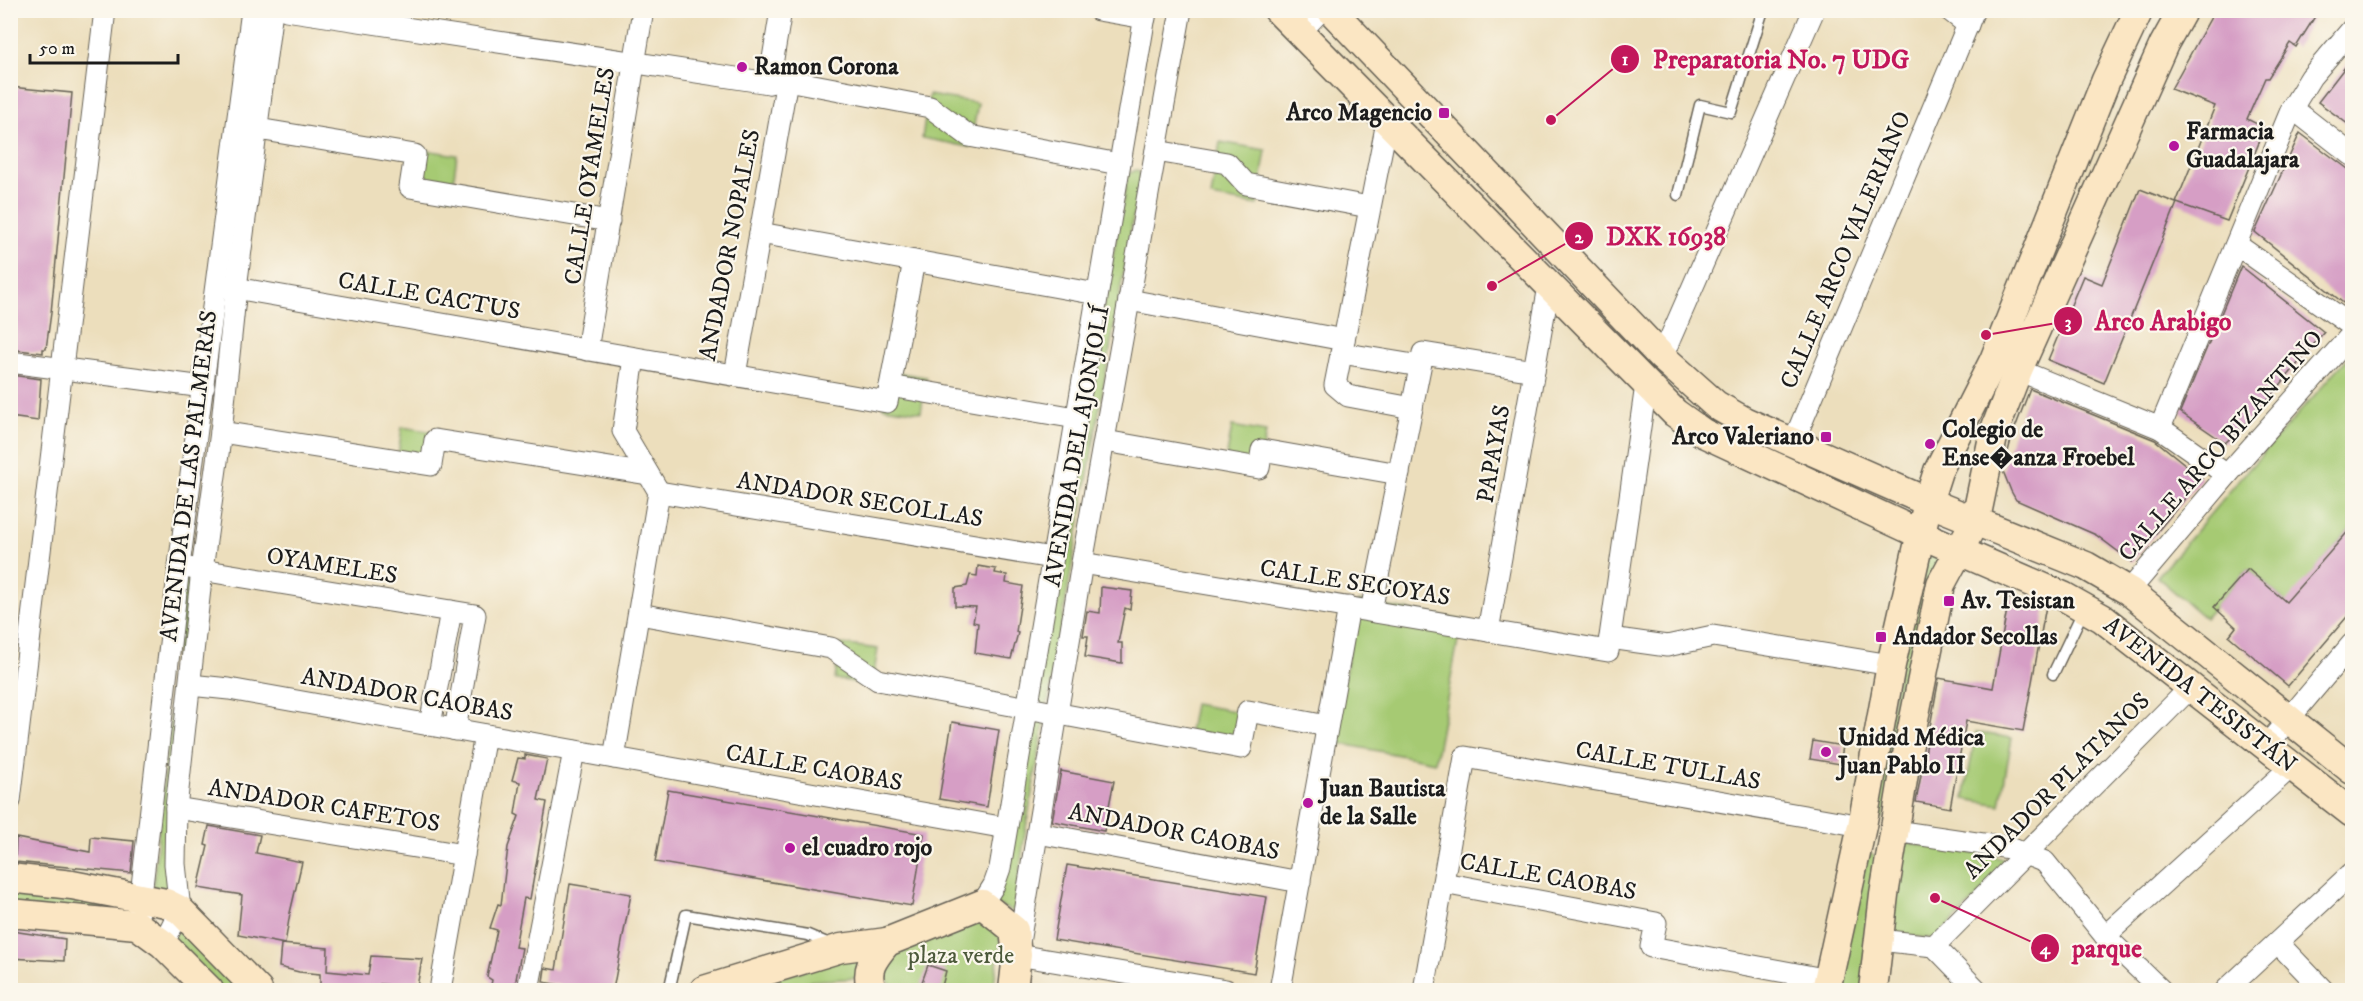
<svg xmlns="http://www.w3.org/2000/svg" width="2363" height="1001" font-family="'IM FELL DW Pica',serif">
<rect width="100%" height="100%" fill="#fbf7ec"/>
<filter id="ink" filterUnits="userSpaceOnUse"><feTurbulence type="fractalNoise" baseFrequency=".0167" numOctaves="2"/><feDisplacementMap in="SourceGraphic" scale="12" xChannelSelector="R" yChannelSelector="G"/><feConvolveMatrix kernelMatrix="1 2 1 2 8 2 1 2 1" color-interpolation-filters="sRGB"/></filter>
<filter id="wash" filterUnits="userSpaceOnUse"><feTurbulence type="fractalNoise" baseFrequency=".008" numOctaves="4" result="noise"/><feDisplacementMap in="SourceGraphic" scale="24" xChannelSelector="R" yChannelSelector="G"/><feGaussianBlur stdDeviation="1.35" result="paint"/><feColorMatrix in="noise" values="0 0 0 0 0 0 0 0 0 0 0 0 0 0 0 0 0 1.4 0 .05"/><feComposite in="paint" operator="in"/></filter>
<g filter="url(#wash)">
<rect width="100%" height="100%" fill="#ecdebc"/>
<g fill="#a6ca73" stroke="#617348" stroke-width="1.5">
<path d="M929 95 978 103 970 147 922 138Z"/>
<path d="M1220 142 1266 150 1257 205 1211 197Z"/>
<path d="M413 148 457 155 451 197 406 190Z"/>
<path d="M1136 170 1139 172 1140 178 1025 833 1014 912 994 903 1128 174Z"/>
<path d="M2352 353V527L2287 603 2248 569 2205 618 2157 577 2240 479Z"/>
<path d="M889 371 926 377 921 412 883 407Z"/>
<path d="M1232 426 1266 432 1258 477 1224 471Z"/>
<path d="M402 427 440 433 434 469 397 463Z"/>
<path d="M1925 541 1949 551 1883 818 1869 816Z"/>
<path d="M184 574H194L168 893 153 888Z"/>
<path d="M1359 601 1462 620 1435 762 1332 742Z"/>
<path d="M840 644 878 649 872 685 835 679Z"/>
<path d="M1194 704 1246 713 1240 746 1188 737Z"/>
<path d="M1976 732 2012 738 2000 805 1964 799Z"/>
<path d="M1901 842 1994 856 2012 862 1935 939 1890 934Z"/>
<path d="M1869 852 1875 856 1876 863 1863 990H1828Z"/>
<path d="M13 882 132 901 130 917 11 906Z"/>
<path d="M178 919 247 990H212L166 946Z"/>
<path d="M982 920 1000 931V946L993 990H896L871 963 956 921Z"/>
<path d="M860 954 858 978 810 981 777 990H735Z"/>
</g>
<g id="blocks">
<g fill="#d69ec5">
<path d="M2215 10H2319L2296 47 2290 43 2268 78H2265L2247 119 2265 128 2227 221 2177 203 2104 383 2048 360 2083 276 2102 284 2140 189 2176 203 2215 106 2171 89Z"/>
<path d="M2352 58V127L2318 102Z"/>
<path d="M10 87 72 93 51 313 46 349H43V353L10 349Z"/>
<path d="M2300 133 2352 172V310L2255 232Z"/>
<path d="M2241 266 2324 332 2258 412 2225 443 2180 412Z"/>
<path d="M10 375 41 379 38 421 10 417Z"/>
<path d="M2030 389 2155 440 2202 478 2132 562 2096 535 2016 500 2011 491 2003 471 2012 436Z"/>
<path d="M2352 527V611L2288 686 2229 636 2236 627 2214 607 2248 569 2286 602Z"/>
<path d="M978 566 996 569 995 573 1007 575 1006 583 1023 586 1016 632 1018 633 1011 659 975 653 978 623 973 622 976 607 955 606V588L967 586 970 575 977 576Z"/>
<path d="M1101 587 1132 591 1130 610 1125 608 1118 643H1122V663L1085 657 1088 636H1083L1087 611 1100 613Z"/>
<path d="M2009 598 2046 606 2023 731 1966 721 1950 808 1916 802 1939 678 1993 688Z"/>
<path d="M952 722 999 730 987 807 939 799Z"/>
<path d="M1813 741 1843 746 1840 764 1810 759Z"/>
<path d="M525 755 547 759 538 800 547 802 530 899 524 898 515 947 522 948 514 990H490L492 980 487 977 497 930 490 928 498 904 501 905 508 847 519 816 515 814 520 782 512 780 518 758 525 759Z"/>
<path d="M1061 771 1114 781 1104 831 1052 821Z"/>
<path d="M668 790 924 834 912 906 655 862Z"/>
<path d="M209 826 260 835 256 853 302 862 290 913 285 944 238 935 242 895 198 888 208 846 205 845Z"/>
<path d="M91 837 134 841 131 873 15 862 16 838 90 852Z"/>
<path d="M1067 865 1267 897 1254 973 1054 940Z"/>
<path d="M570 884 631 894 613 990H587L543 982 545 968 556 970Z"/>
<path d="M12 931 65 939 64 961 10 958Z"/>
<path d="M281 944 328 948 327 971 368 975 371 956 422 959 417 987 380 984V990H320V974L299 972 279 967Z"/>
<path d="M928 965 946 971 941 990 921 985Z"/>
</g>
</g>
</g>
<g filter="url(#ink)">
<use href="#blocks" fill-opacity="0" stroke="#656054" stroke-width="1.5"/>
<g fill="none" stroke-linecap="round" stroke-linejoin="round">
<g stroke="#656054" stroke-width="13">
<g id="lane">
<path d="M1678 195 1700 105 1731 112 1763 10"/>
<path d="M2053 674 2084 609"/>
<path d="M671 990V982L686 915 808 935 832 945"/>
</g>
</g>
<g stroke="#656054" stroke-width="23">
<g id="street">
<path d="M286 10 769 83 787 80 930 107 969 136 1119 164"/>
<path d="M1098 10 1145 18"/>
<path d="M1181 10 1082 563 1017 955 1226 990"/>
<path d="M1949 10 1968 25"/>
<path d="M1295 27 1308 24 1321 10"/>
<path d="M769 83 781 10"/>
<path d="M2292 108 2352 155"/>
<path d="M1387 122 1335 385 1348 396 1412 408"/>
<path d="M258 129 415 155 410 187 609 221"/>
<path d="M1156 151 1227 163 1246 184 1369 207"/>
<path d="M760 233 1097 294"/>
<path d="M2237 245 2352 326"/>
<path d="M224 286 887 402 914 261"/>
<path d="M1129 300 1344 340"/>
<path d="M587 350 643 10"/>
<path d="M1341 353 1420 366"/>
<path d="M1662 357 1814 10"/>
<path d="M10 362 204 387"/>
<path d="M2018 370 2160 428 2227 475"/>
<path d="M735 375 787 80"/>
<path d="M890 386 1076 418"/>
<path d="M2160 428 2292 108 2311 77 2352 29"/>
<path d="M221 432 431 465 435 440 648 474"/>
<path d="M1105 441 1259 468 1262 450 1399 474"/>
<path d="M1793 443 1974 10"/>
<path d="M659 492 1052 558"/>
<path d="M1082 563 1608 651 1646 385"/>
<path d="M189 568 475 615 455 730"/>
<path d="M2129 591 2227 475 2352 334"/>
<path d="M1371 611 1423 353 1534 371"/>
<path d="M639 614 831 648 878 680 1241 748 1248 711 1327 726"/>
<path d="M1488 631 1549 286"/>
<path d="M1610 638 1667 646 1713 636 1891 665"/>
<path d="M190 685 229 689 1006 828"/>
<path d="M430 725 451 611"/>
<path d="M2266 746 2352 644"/>
<path d="M614 758 659 492 623 431 634 358"/>
<path d="M10 801 105 10"/>
<path d="M176 808 464 855"/>
<path d="M1895 831 2010 848 2045 862 2105 936 2161 990"/>
<path d="M1038 833 1300 882"/>
<path d="M1443 883 1656 923 1651 947 1829 980"/>
<path d="M982 904 994 885 1000 868 1146 10"/>
<path d="M139 912 179 566 252 10"/>
<path d="M2105 936 2292 766"/>
<path d="M1879 940 1934 946 1977 990"/>
<path d="M2278 943 2323 990"/>
<path d="M163 944 180 910 175 864 176 808 202 570 221 432 236 288 272 10"/>
<path d="M1934 946 2190 688"/>
<path d="M440 990 485 735"/>
<path d="M528 990 574 751"/>
<path d="M1280 990 1349 607"/>
<path d="M1424 990 1465 757 1862 826"/>
<path d="M2226 990 2352 873"/>
</g>
</g>
<g stroke="#656054" stroke-width="31">
<g id="secondary">
<path d="M1278 10 1675 413 1703 433 1920 534 2063 596 2102 618 2352 813"/>
<path d="M1331 10 1662 357 1716 405 1744 421 1928 502 2086 566 2129 591 2352 770"/>
<path d="M10 878 72 885 166 903 180 910 258 990"/>
<path d="M10 913 137 925 163 944 209 990"/>
<path d="M704 990 841 948 887 942 982 904 1014 930 1017 955 1013 990"/>
<path d="M872 990C864 969 874 958 887 942"/>
<path d="M1826 990 1862 826 1891 665 1928 502 1938 471 1994 360 2106 80 2139 10"/>
<path d="M1873 990 1884 895 1908 749 1941 584 1976 519 1994 432 2018 370 2164 44 2183 10"/>
</g>
</g>
<use href="#lane" stroke="#fff" stroke-width="10"/>
<use href="#street" stroke="#fff" stroke-width="21"/>
<use href="#secondary" stroke="#fbe6c3" stroke-width="28"/>
</g>
</g>
<g fill="#b5179e" stroke="#fbf7ec" stroke-width="2">
<circle cx="742" cy="67" r="6"/>
<rect x="1438" y="107" width="12" height="12" rx="3"/>
<circle cx="2174" cy="146" r="6"/>
<rect x="1820" y="431" width="12" height="12" rx="3"/>
<circle cx="1930" cy="444" r="6"/>
<rect x="1943" y="595" width="12" height="12" rx="3"/>
<rect x="1875" y="631" width="12" height="12" rx="3"/>
<circle cx="1826" cy="752" r="6"/>
<circle cx="1308" cy="803" r="6"/>
<circle cx="790" cy="848" r="6"/>
</g>
<g text-anchor="middle" dominant-baseline="central" stroke-width="4.5" stroke-linejoin="round" paint-order="stroke">
<g font-size="24" font-weight="bold" fill="#1c1c1c" stroke="#fbf7ec" text-anchor="start">
<text x="754" y="67">Ramon Corona</text>
<text x="1432" y="113" text-anchor="end">Arco Magencio</text>
<text x="2186" y="132">Farmacia<tspan x="2186" dy="28">Guadalajara</tspan></text>
<text x="1942" y="430">Colegio de<tspan x="1942" dy="28">Ense�anza Froebel</tspan></text>
<text x="1814" y="437" text-anchor="end">Arco Valeriano</text>
<text x="1961" y="601">Av. Tesistan</text>
<text x="1893" y="637">Andador Secollas</text>
<text x="1838" y="738">Unidad Médica<tspan x="1838" dy="28">Juan Pablo II</tspan></text>
<text x="1320" y="789">Juan Bautista<tspan x="1320" dy="28">de la Salle</tspan></text>
<text x="802" y="848">el cuadro rojo</text>
</g>
<g font-size="24" fill="#1c1c1c" stroke="#fbf7ec">
<text transform="translate(590 176) rotate(-81)">CALLE OYAMELES</text>
<text transform="translate(730 245) rotate(-79)">ANDADOR NOPALES</text>
<text transform="translate(1846 250) rotate(-67)">CALLE ARCO VALERIANO</text>
<text transform="translate(429 296) rotate(10)">CALLE CACTUS</text>
<text transform="translate(1077 446) rotate(-80)">AVENIDA DEL AJONJOLÍ</text>
<text transform="translate(2221 446) rotate(-49)">CALLE ARCO BIZANTINO</text>
<text transform="translate(1494 454) rotate(-80)">PAPAYAS</text>
<text transform="translate(189 476) rotate(-83)">AVENIDA DE LAS PALMERAS</text>
<text transform="translate(860 500) rotate(9)">ANDADOR SECOLLAS</text>
<text transform="translate(332 566) rotate(9)">OYAMELES</text>
<text transform="translate(1355 583) rotate(9)">CALLE SECOYAS</text>
<text transform="translate(407 695) rotate(10)">ANDADOR CAOBAS</text>
<text transform="translate(2200 695) rotate(38)">AVENIDA TESISTÁN</text>
<text transform="translate(1668 766) rotate(10)">CALLE TULLAS</text>
<text transform="translate(814 768) rotate(10)">CALLE CAOBAS</text>
<text transform="translate(2057 786) rotate(-45)">ANDADOR PLATANOS</text>
<text transform="translate(324 806) rotate(9)">ANDADOR CAFETOS</text>
<text transform="translate(1174 832) rotate(11)">ANDADOR CAOBAS</text>
<text transform="translate(1548 877) rotate(10)">CALLE CAOBAS</text>
</g>
<g font-size="24" fill="#4c593a" stroke="#fbf7ec">
<text x="961" y="956">plaza verde</text>
</g>
</g>
<path fill="none" stroke="#c2185b" stroke-width="2" d="M1551 120L1625 59M1492 286L1579 236M1986 335L2068 321M1935 898L2045 948"/>
<g fill="#c2185b" stroke="#fbf7ec" stroke-width="2">
<circle cx="1551" cy="120" r="6"/>
<circle cx="1492" cy="286" r="6"/>
<circle cx="1986" cy="335" r="6"/>
<circle cx="1935" cy="898" r="6"/>
<circle cx="1625" cy="59" r="15"/>
<circle cx="1579" cy="236" r="15"/>
<circle cx="2068" cy="321" r="15"/>
<circle cx="2045" cy="948" r="15"/>
</g>
<g font-size="18" text-anchor="middle" font-weight="bold" fill="#fff">
<text x="1625" y="65">1</text>
<text x="1579" y="243">2</text>
<text x="2068" y="328">3</text>
<text x="2045" y="954">4</text>
</g>
<g font-size="26" text-anchor="middle" font-weight="bold" fill="#c2185b" stroke="#fbf7ec" stroke-width="4.5" stroke-linejoin="round" paint-order="stroke">
<text x="1781" y="68">Preparatoria No. 7 UDG</text>
<text x="1666" y="245">DXK 16938</text>
<text x="2163" y="330">Arco Arabigo</text>
<text x="2107" y="957">parque</text>
</g>
<rect width="2363" height="1001" fill="none" stroke="#fbf7ec" stroke-width="36"/>
<path d="M30 54v9h148v-9" fill="none" stroke="#1c1c1c" stroke-width="3"/>
<text x="39" y="54" font-size="18" fill="#1c1c1c" stroke="#fbf7ec" stroke-width="4.5" paint-order="stroke">50 m</text>
</svg>
